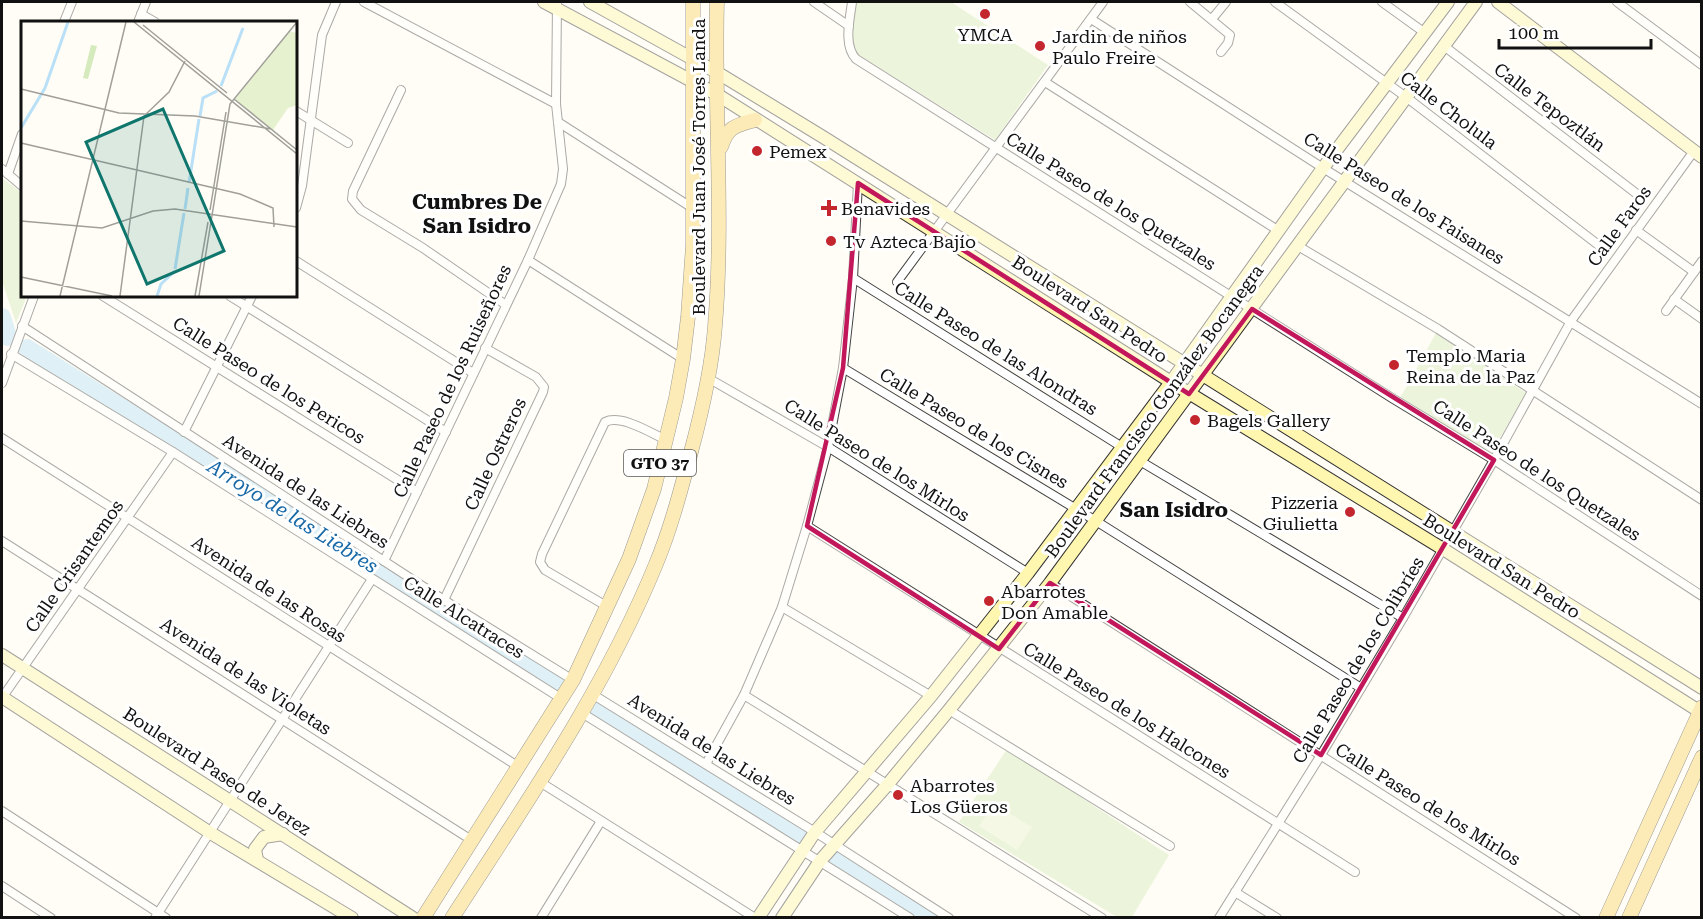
<svg xmlns="http://www.w3.org/2000/svg" width="1703" height="919" font-family="'Roboto Serif',serif">
<rect width="100%" height="100%" fill="#fffdf5"/>
<g fill="#d5ebbd">
<path d="M855 2H951L1048 65 995 140 854 52 852 22Z"/>
<path d="M2 178 22 193V296H27L16 323 2 281Z"/>
<path d="M1436 333 1526 393 1491 453 1399 400Z"/>
<path d="M1007 749 1169 855 1132 917H1117L959 822Z"/>
</g>
<path fill="#e6f2cf" d="M994 804 1032 827 1017 850 979 826Z"/>
<g fill="none" stroke-linecap="round" stroke-linejoin="round">
<g stroke="#b9e0f7" stroke-width="18">
<path d="M2 317 8 337"/>
<path d="M27 348 559 683"/>
<path d="M597 708 798 835"/>
<path d="M837 860 927 918"/>
</g>
<g stroke="#444" stroke-width="10">
<g id="street">
<path d="M364 2 556 104"/>
<path d="M814 2 849 26"/>
<path d="M852 2C850 19 843 45 856 59L1392 398 1494 460 1702 596"/>
<path d="M1190 2 1230 35 1228 43 1221 52"/>
<path d="M1275 2 1406 97 1601 247"/>
<path d="M1382 2 1425 33"/>
<path d="M1617 2 1702 65"/>
<path d="M141 14 155 22"/>
<path d="M1091 19 1323 168 1702 404"/>
<path d="M1212 19 1226 2"/>
<path d="M64 22 72 2"/>
<path d="M138 22 146 2"/>
<path d="M1444 46 1637 194"/>
<path d="M1045 82 1279 231"/>
<path d="M401 90 353 191 352 199 361 210 423 248 506 305"/>
<path d="M296 111 348 143"/>
<path d="M558 122 694 209"/>
<path d="M2 169 22 186"/>
<path d="M8 174 22 134"/>
<path d="M296 208 302 186 322 35 336 2"/>
<path d="M1636 230 1694 272"/>
<path d="M1298 246 1438 329 1702 500"/>
<path d="M528 260 683 359"/>
<path d="M296 261 473 373"/>
<path d="M853 278 1122 447"/>
<path d="M897 282 1103 2"/>
<path d="M103 296 417 492"/>
<path d="M230 296 446 432"/>
<path d="M1674 299 1702 319"/>
<path d="M1666 311 1702 261"/>
<path d="M22 326 444 600 573 680"/>
<path d="M11 354 173 452 562 699"/>
<path d="M843 368 1096 521 1361 688"/>
<path d="M708 378 828 447 1028 573"/>
<path d="M2 383 34 296"/>
<path d="M184 432 252 296"/>
<path d="M2 438 519 767"/>
<path d="M1140 461 1403 618"/>
<path d="M807 526 1355 872"/>
<path d="M2 541 473 841"/>
<path d="M384 561 528 260 561 184 563 169 556 104 557 2"/>
<path d="M1050 583 1576 918"/>
<path d="M444 600 543 392 544 387 536 377 485 348"/>
<path d="M608 607 545 570 540 562 542 554 605 422C621 414 651 433 666 440"/>
<path d="M782 607 931 696"/>
<path d="M592 694 815 832 949 918"/>
<path d="M744 695 1102 918"/>
<path d="M2 698 173 452"/>
<path d="M949 710 1170 846"/>
<path d="M582 713 910 918"/>
<path d="M706 764 744 695 782 607 807 526 828 447 843 368 853 278 858 183"/>
<path d="M540 782 755 918"/>
<path d="M2 811 166 918"/>
<path d="M2 886 51 918"/>
<path d="M1235 892 1277 918"/>
<path d="M155 918 372 579"/>
<path d="M541 918 601 821"/>
<path d="M1219 918 1321 755 1403 618 1494 460 1571 321 1694 151"/>
</g>
</g>
<g stroke="#333" stroke-width="14">
<g id="secondary">
<path d="M544 2 718 95 1171 382 1443 549 1699 711 1702 715"/>
<path d="M590 2 718 73 823 137 1702 688"/>
<path d="M1498 2 1702 157"/>
<path d="M2 655 413 918"/>
<path d="M2 697 209 832 352 918"/>
<path d="M257 860 255 849 264 837 283 834"/>
<path d="M758 918 815 832 931 696 1028 573 1171 382 1323 168 1448 2"/>
<path d="M782 918 820 861 888 784 949 710 1050 583 1476 2"/>
</g>
</g>
<g stroke="#222" stroke-width="15">
<g id="primary">
<path d="M721 147C728 126 735 126 755 120"/>
<path d="M423 918 573 680 629 559 654 489 676 398 683 359 688 317 693 245V2"/>
<path d="M452 918C526 803 604 691 656 564 671 528 681 489 691 452 702 411 712 369 715 326 724 218 714 110 717 2"/>
<path d="M1606 918 1702 707"/>
<path d="M1629 918 1702 757"/>
</g>
</g>
<use href="#street" stroke="#fff" stroke-width="8"/>
<use href="#secondary" stroke="#fff6b0" stroke-width="12"/>
<use href="#primary" stroke="#f9d66b" stroke-width="14"/>
</g>
<path d="M0 0H1703V919H0ZM858 183 1189 394 1252 309 1494 460 1321 755 1050 583 999 649 807 526 843 368Z" fill="#fffdf5" fill-opacity=".55" fill-rule="evenodd"/>
<path fill="none" stroke="#c2185b" stroke-width="4.5" stroke-linejoin="round" d="M858 183 1189 394 1252 309 1494 460 1321 755 1050 583 999 649 807 526 843 368Z"/>
<g fill="#c4262e" stroke="#fff" stroke-width="2">
<circle cx="985" cy="14" r="6"/>
<circle cx="1040" cy="46" r="6"/>
<circle cx="757" cy="151" r="6"/>
<path d="M826 199h6v6h6v6h-6v6h-6v-6h-6v-6h6z"/>
<circle cx="831" cy="241" r="6"/>
<circle cx="1394" cy="365" r="6"/>
<circle cx="1195" cy="420" r="6"/>
<circle cx="1350" cy="512" r="6"/>
<circle cx="989" cy="601" r="6"/>
<circle cx="898" cy="795" r="6"/>
</g>
<g text-anchor="middle" dominant-baseline="central" stroke-width="6" stroke-linejoin="round" paint-order="stroke">
<rect fill="#fff" stroke="#585858" stroke-width="1.5" x="624" y="450" width="72" height="26" rx="4.5"/>
<g font-size="16" font-weight="bold" fill="#111">
<text x="660" y="463">GTO 37</text>
</g>
<g font-size="18" fill="#111" stroke="#fff" text-anchor="start">
<text x="985" y="34" text-anchor="middle">YMCA</text>
<text x="1052" y="36">Jardin de niños<tspan x="1052" dy="21">Paulo Freire</tspan></text>
<text x="769" y="151">Pemex</text>
<text x="841" y="208">Benavides</text>
<text x="843" y="241">Tv Azteca Bajío</text>
<text x="1406" y="355">Templo Maria<tspan x="1406" dy="21">Reina de la Paz</tspan></text>
<text x="1207" y="420">Bagels Gallery</text>
<text x="1338" y="502" text-anchor="end">Pizzeria<tspan x="1338" dy="21">Giulietta</tspan></text>
<text x="1001" y="591">Abarrotes<tspan x="1001" dy="21">Don Amable</tspan></text>
<text x="910" y="785">Abarrotes<tspan x="910" dy="21">Los Güeros</tspan></text>
</g>
<g font-size="18" fill="#111" stroke="#fff">
<text transform="translate(1550 107) rotate(37)">Calle Tepoztlán</text>
<text transform="translate(1449 110) rotate(37)">Calle Cholula</text>
<text transform="translate(698 167) rotate(-90)">Boulevard Juan José Torres Landa</text>
<text transform="translate(1404 198) rotate(32)">Calle Paseo de los Faisanes</text>
<text transform="translate(1111 201) rotate(32)">Calle Paseo de los Quetzales</text>
<text transform="translate(1619 226) rotate(-54)">Calle Faros</text>
<text transform="translate(1090 309) rotate(33)">Boulevard San Pedro</text>
<text transform="translate(996 348) rotate(32)">Calle Paseo de las Alondras</text>
<text transform="translate(269 380) rotate(32)">Calle Paseo de los Pericos</text>
<text transform="translate(452 381) rotate(-65)">Calle Paseo de los Ruiseñores</text>
<text transform="translate(1154 411) rotate(-54)">Boulevard Francisco González Bocanegra</text>
<text transform="translate(974 428) rotate(31)">Calle Paseo de los Cisnes</text>
<text transform="translate(495 454) rotate(-65)">Calle Ostreros</text>
<text transform="translate(877 460) rotate(32)">Calle Paseo de los Mirlos</text>
<text transform="translate(1537 470) rotate(33)">Calle Paseo de los Quetzales</text>
<text transform="translate(306 491) rotate(33)">Avenida de las Liebres</text>
<text transform="translate(74 566) rotate(-55)">Calle Crisantemos</text>
<text transform="translate(1502 566) rotate(32)">Boulevard San Pedro</text>
<text transform="translate(269 589) rotate(33)">Avenida de las Rosas</text>
<text transform="translate(464 617) rotate(32)">Calle Alcatraces</text>
<text transform="translate(1358 660) rotate(-59)">Calle Paseo de los Colibríes</text>
<text transform="translate(246 676) rotate(33)">Avenida de las Violetas</text>
<text transform="translate(1127 710) rotate(32)">Calle Paseo de los Halcones</text>
<text transform="translate(712 749) rotate(32)">Avenida de las Liebres</text>
<text transform="translate(217 771) rotate(33)">Boulevard Paseo de Jerez</text>
<text transform="translate(1428 804) rotate(32)">Calle Paseo de los Mirlos</text>
</g>
<g font-size="20" font-style="italic" fill="#1768a6" stroke="#fff">
<text transform="translate(293 516) rotate(32)">Arroyo de las Liebres</text>
</g>
<g font-size="21" font-weight="bold" fill="#111" stroke="#fff">
<text x="477" y="202">Cumbres De<tspan x="477" dy="24">San Isidro</tspan></text>
<text x="1174" y="510">San Isidro</text>
</g>
</g>
<g transform="translate(21 21)">
<rect width="276" height="276" fill="#fffdf5"/>
<path d="M70 24 76 25 67 58 62 57Z" fill="#d5ebbd"/>
<path d="M268 10 276 12V84L267 87 252 109 214 78Z" fill="#e6f2cf"/>
<path fill="none" stroke="#b9e0f7" stroke-width="3" d="M200 65 222 7M179 95 182 77 196 70M0 107 24 67 47 1M168 162 178 98M164 188 167 167M154 248 163 192M136 275 140 263 154 250"/>
<path fill="none" stroke="#a09f9a" stroke-width="1.5" d="M113 1 276 133M122 4 206 72M0 68 98 92 174 95 250 108M213 78 276 129M0 122 219 173 252 187 253 206M189 189 205 91M0 200 81 207 132 190 154 188 276 206M0 256 91 275M39 275 105 1M99 275 123 95 148 71 164 40M174 275 187 201M178 275 209 83 276 1"/>
<path fill="#0f766e" fill-opacity="0.15" stroke="#0f766e" stroke-width="3" d="M142 88 203 230 126 263 65 121Z"/>
<rect width="276" height="276" fill="none" stroke="#111" stroke-width="3"/>
</g>
<rect width="1703" height="919" fill="none" stroke="#111111" stroke-width="6"/>
<path d="M1499 39v9h152v-9" fill="none" stroke="#111111" stroke-width="3"/>
<text x="1508" y="39" font-size="18" fill="#111111" stroke="#ffffff" stroke-width="4.5" paint-order="stroke">100 m</text>
</svg>
